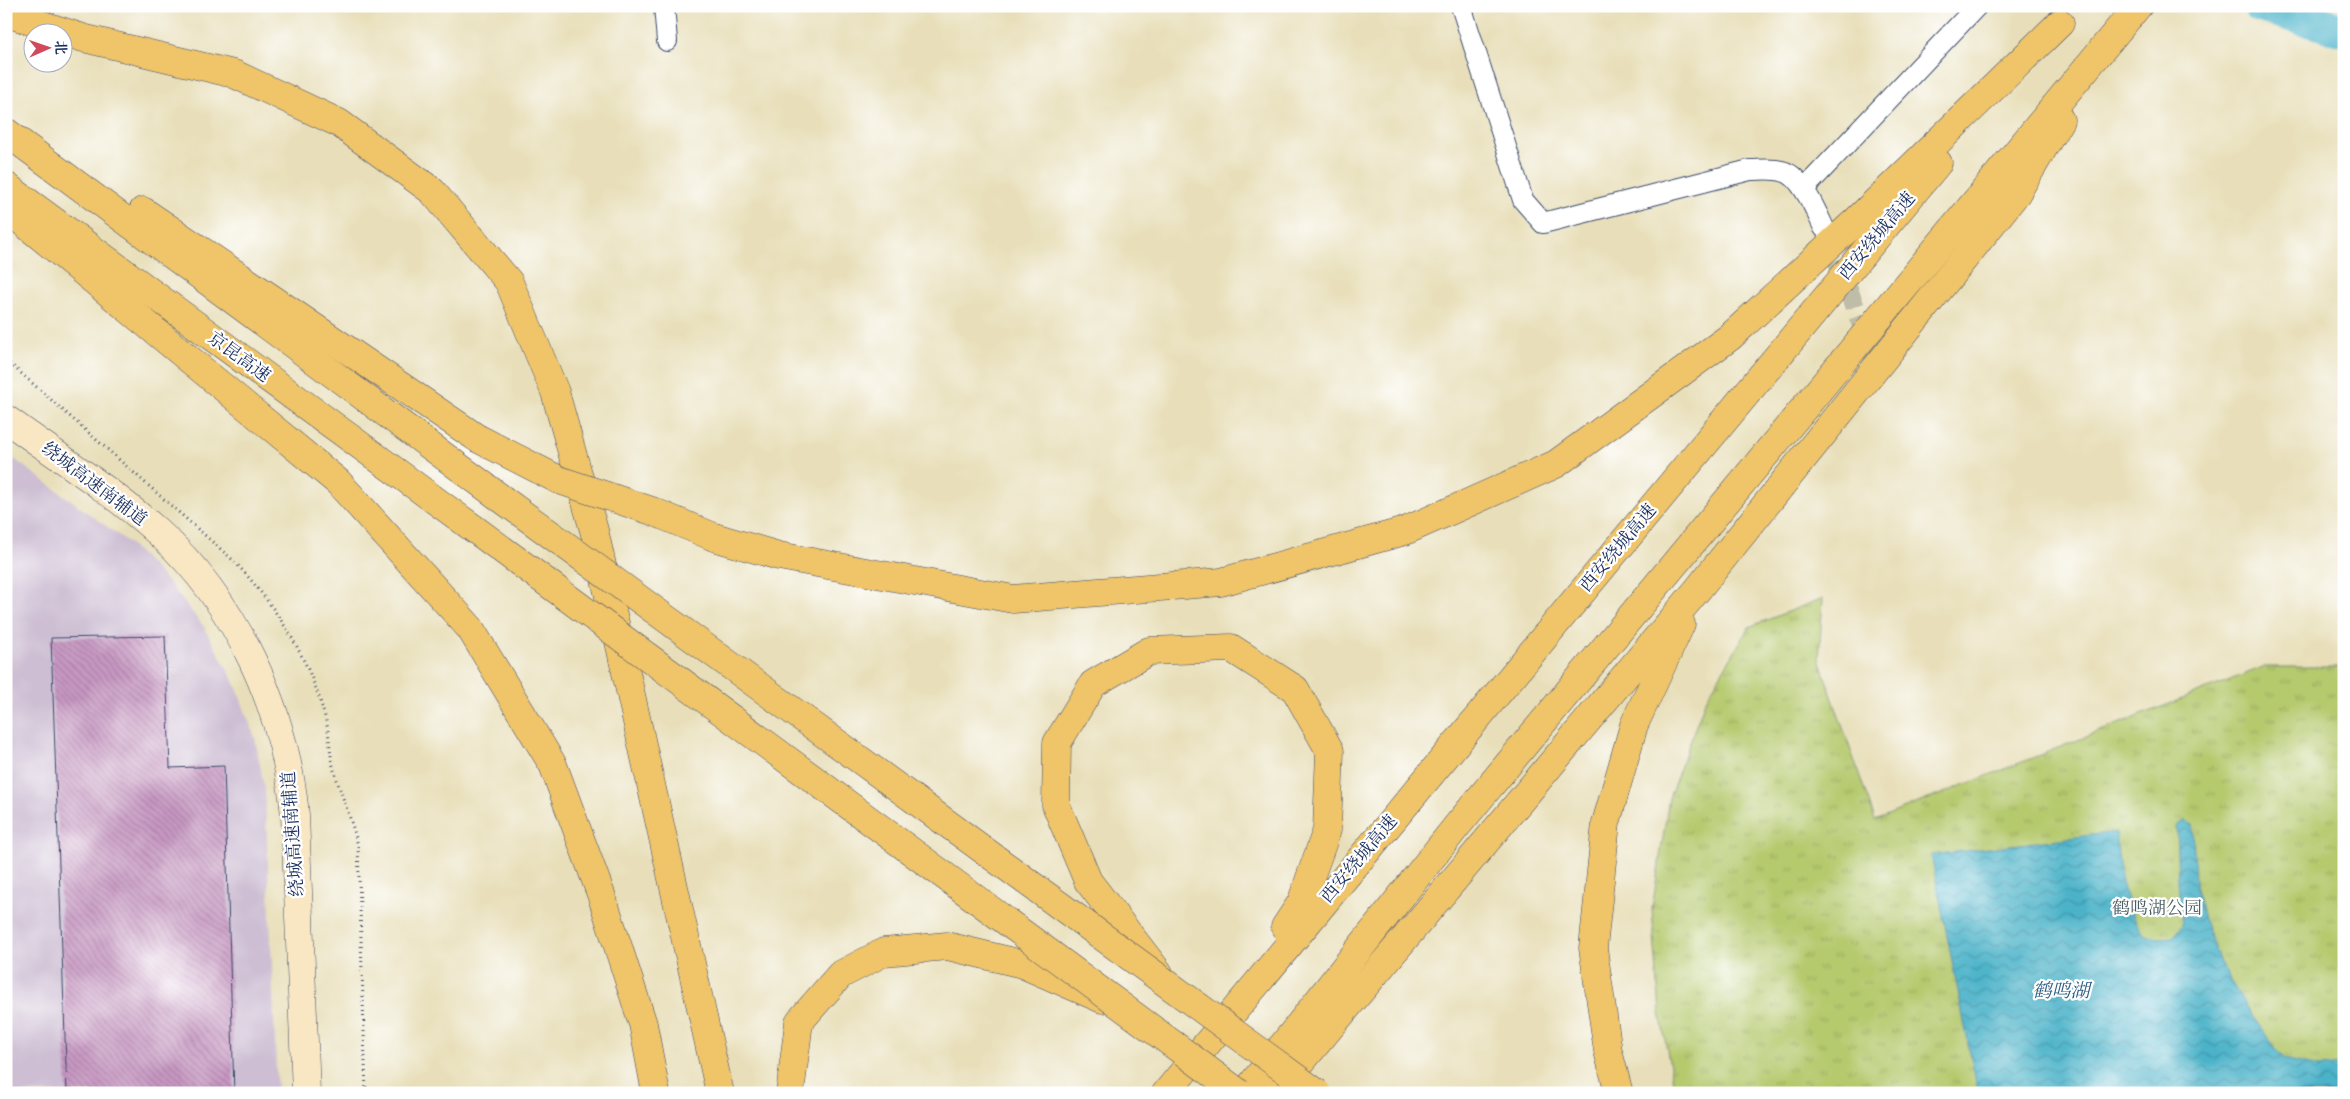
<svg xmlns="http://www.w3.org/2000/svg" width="2350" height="1099" font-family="'IM FELL Double Pica','Noto Serif SC',serif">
<defs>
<pattern id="park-tufts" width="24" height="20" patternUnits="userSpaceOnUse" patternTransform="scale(1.25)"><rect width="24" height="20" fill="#b5c96d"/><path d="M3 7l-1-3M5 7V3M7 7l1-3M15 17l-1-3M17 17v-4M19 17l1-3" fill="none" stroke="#9bad61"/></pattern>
<pattern id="water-waves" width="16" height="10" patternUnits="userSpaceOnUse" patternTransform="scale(1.25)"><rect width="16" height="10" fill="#4bb3c9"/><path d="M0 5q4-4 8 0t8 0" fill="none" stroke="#3e92a6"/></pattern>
<pattern id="building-back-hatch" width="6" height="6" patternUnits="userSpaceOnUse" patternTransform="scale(1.25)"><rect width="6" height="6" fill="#c898c2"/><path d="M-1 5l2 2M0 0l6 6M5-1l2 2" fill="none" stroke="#a27ca1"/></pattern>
</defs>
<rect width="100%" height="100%" fill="#fff"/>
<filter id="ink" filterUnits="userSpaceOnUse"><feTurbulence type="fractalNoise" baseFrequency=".02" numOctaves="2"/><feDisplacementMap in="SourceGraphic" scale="10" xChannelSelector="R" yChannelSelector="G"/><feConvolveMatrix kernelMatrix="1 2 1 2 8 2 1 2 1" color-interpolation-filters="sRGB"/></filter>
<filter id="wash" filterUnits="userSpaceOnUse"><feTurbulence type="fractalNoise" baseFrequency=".0096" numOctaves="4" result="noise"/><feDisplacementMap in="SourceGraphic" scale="20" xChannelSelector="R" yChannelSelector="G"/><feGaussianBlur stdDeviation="1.12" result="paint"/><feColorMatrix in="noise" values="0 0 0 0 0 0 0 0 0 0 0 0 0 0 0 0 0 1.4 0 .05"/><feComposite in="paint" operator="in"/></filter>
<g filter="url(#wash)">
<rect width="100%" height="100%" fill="#e8dfba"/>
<path fill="#cdbed3" d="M6 453 128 542 168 582 204 627 235 683 255 738 265 792 277 1093H6Z"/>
<path fill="url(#park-tufts)" stroke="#687c66" d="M1823 598 1819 659 1875 820 2263 667H2344V1093H1675L1660 1013 1652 909 1669 798 1705 701 1749 627Z"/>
<path fill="url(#water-waves)" stroke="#337194" d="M2185 821 2193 825 2195 884 2205 923 2221 965 2250 1013 2284 1059 2319 1067 2344 1065V1093H1978L1931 855 2116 832C2119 868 2122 905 2145 935L2158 938 2173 937 2182 925 2178 881 2176 826Z"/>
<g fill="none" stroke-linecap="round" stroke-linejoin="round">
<path stroke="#4bb3c9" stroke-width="34" d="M2260 6 2344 30"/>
</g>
<g id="blocks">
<path fill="url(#building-back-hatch)" d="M165 636 170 768 224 766 234 1093H67L51 638Z"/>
</g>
</g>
<g filter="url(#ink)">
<use href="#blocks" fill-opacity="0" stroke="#3a496c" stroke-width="1"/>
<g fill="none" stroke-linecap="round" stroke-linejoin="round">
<path stroke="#bfbca8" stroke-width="20" stroke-dasharray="20 10" stroke-linecap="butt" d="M1826 232 1881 375"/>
<g stroke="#3a496c" stroke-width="22">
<g id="street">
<path d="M664 6 667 41"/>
<path d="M1461 6 1523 200 1543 223 1750 170C1762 170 1774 168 1785 172 1802 177 1817 213 1824 228"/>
<path d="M1804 189 1977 6"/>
</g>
</g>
<g stroke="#3a496c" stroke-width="29">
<path id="secondary" d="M6 419C57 456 112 491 158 532 238 604 285 710 295 815L306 1093"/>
</g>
<g stroke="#3a496c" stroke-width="29">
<g id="highway">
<path d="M6 13 83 38 234 74 339 123 432 191 509 282 555 392 595 534 720 1093"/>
<path d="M6 132 502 499"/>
<path d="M6 186 473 528"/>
<path d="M6 208 338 482 470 628 553 765 602 897 643 1024 656 1093"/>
<path d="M143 211 477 438"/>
<path d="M714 537 779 556 1013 599 1221 582 1405 531 1556 464 1730 337 1857 220 2060 23"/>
<path d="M1159 973 1088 881 1056 805 1057 743 1093 684 1149 651 1231 648 1295 689 1330 751 1327 830 1301 903 1285 927"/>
<path d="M790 1093 799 1022 840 975 884 952 947 946 1022 964 1102 999"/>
<path d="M1166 1093 1938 163"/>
<path d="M1245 1093 1456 827 2138 6"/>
<path d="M1275 1093 1698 589 2016 194 2060 120"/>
<path d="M1619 1093 1608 1051 1593 948 1606 823 1634 725 1681 624"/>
</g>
</g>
<path stroke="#3a496c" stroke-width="3" stroke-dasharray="1 4" stroke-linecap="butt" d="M6 360 234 561C276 606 309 657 325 717 330 734 329 752 334 770 341 795 352 820 358 846L366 1093"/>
<use href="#street" stroke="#fff" stroke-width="20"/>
<use href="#secondary" stroke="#f9e7c3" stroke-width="28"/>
<use href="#highway" stroke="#f0c469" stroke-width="28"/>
<g stroke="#3a496c" stroke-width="29" stroke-linecap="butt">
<g id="highway-bridge">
<path d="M477 438 559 480 652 511 714 537"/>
<path d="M502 499 1317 1093"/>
<path d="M473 528 1239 1093"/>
</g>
</g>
<use href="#highway-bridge" stroke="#f0c469" stroke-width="28"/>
</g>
</g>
<g text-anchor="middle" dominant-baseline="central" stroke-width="4.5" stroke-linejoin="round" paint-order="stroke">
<g font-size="18" fill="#1b2f5e" stroke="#fff">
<text transform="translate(1877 236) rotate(-50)">西安绕城高速</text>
<text transform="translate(239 357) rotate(36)">京昆高速</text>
<text transform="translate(94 484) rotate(37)">绕城高速南辅道</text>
<text transform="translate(1618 548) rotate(-50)">西安绕城高速</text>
<text transform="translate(293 834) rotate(-94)">绕城高速南辅道</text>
<text transform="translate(1359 859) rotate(-50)">西安绕城高速</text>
</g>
<g font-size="18" fill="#495d62" stroke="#fff">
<text x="2157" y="908">鹤鸣湖公园</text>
</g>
<g font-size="19" font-style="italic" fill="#2c5d83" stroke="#fff">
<text x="2061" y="991">鹤鸣湖</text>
</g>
</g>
<rect width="2350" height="1099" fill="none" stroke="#fff" stroke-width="25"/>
<g transform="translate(48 48) rotate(88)"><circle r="24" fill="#ffffff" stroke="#a4acbf"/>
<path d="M0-4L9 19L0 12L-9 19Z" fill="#d1495b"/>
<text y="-8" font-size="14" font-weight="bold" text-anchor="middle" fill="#1b2f5e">北</text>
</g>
</svg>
